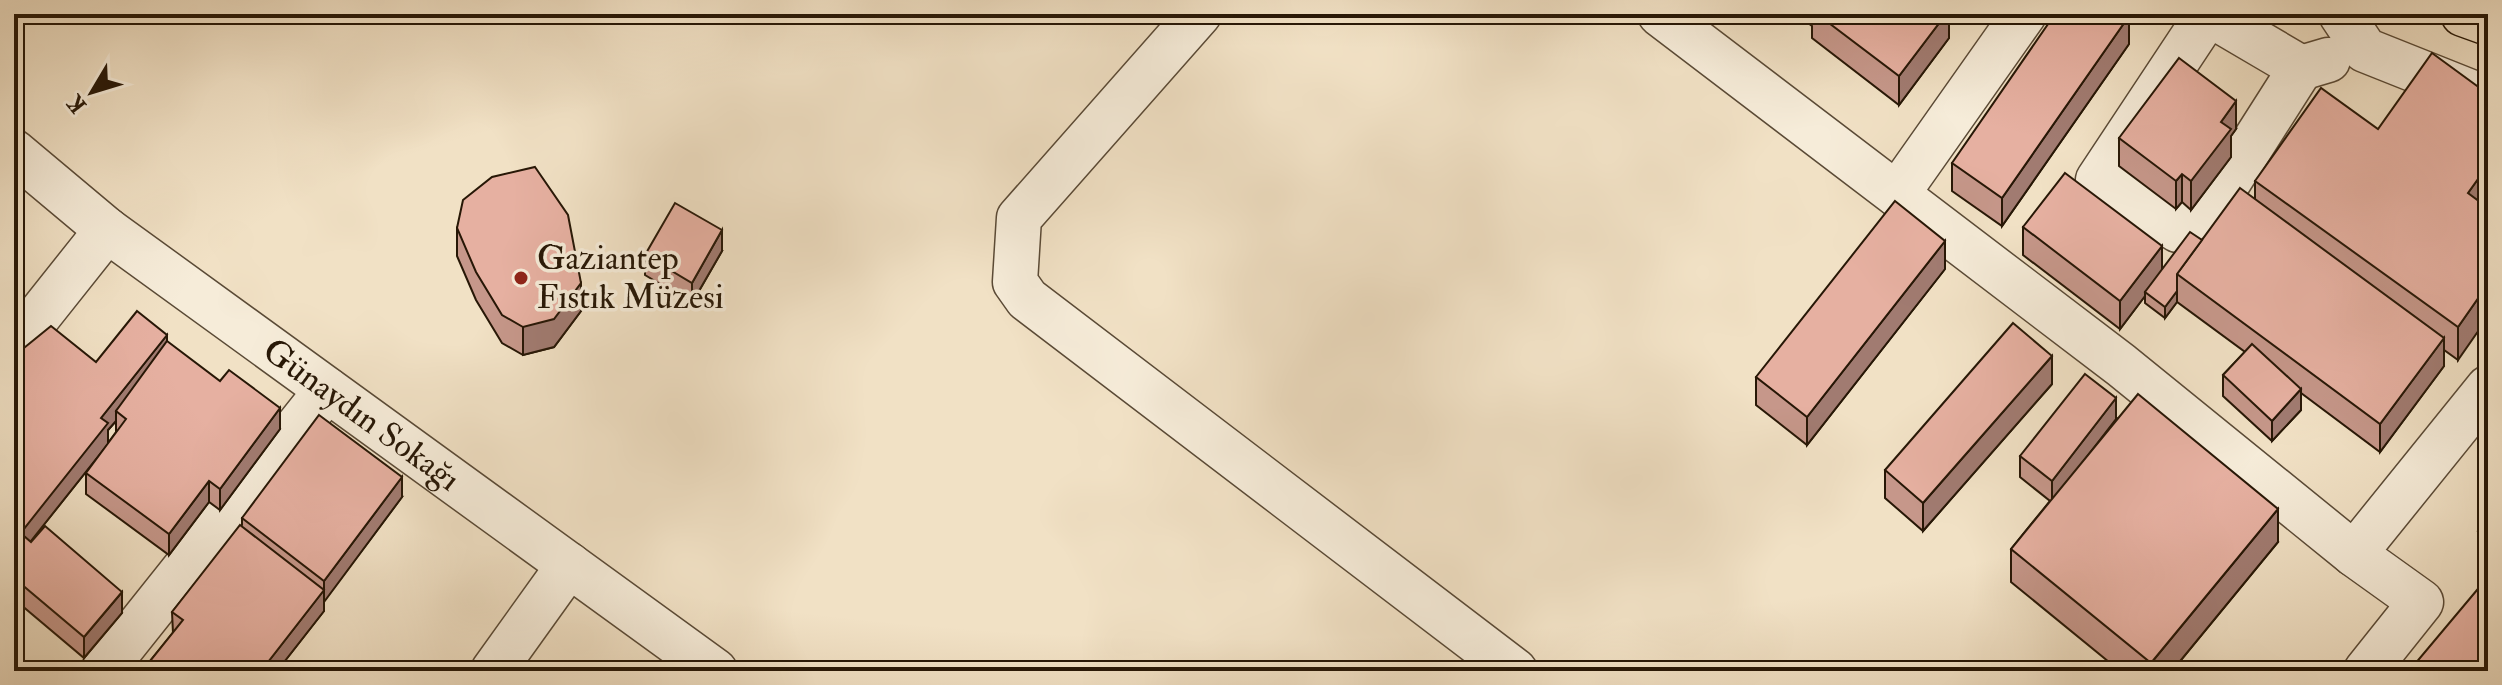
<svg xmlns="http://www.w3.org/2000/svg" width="2502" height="685" font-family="'IM FELL Double Pica',serif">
<rect width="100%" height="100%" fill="#f1e1c5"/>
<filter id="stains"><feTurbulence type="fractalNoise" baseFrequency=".0025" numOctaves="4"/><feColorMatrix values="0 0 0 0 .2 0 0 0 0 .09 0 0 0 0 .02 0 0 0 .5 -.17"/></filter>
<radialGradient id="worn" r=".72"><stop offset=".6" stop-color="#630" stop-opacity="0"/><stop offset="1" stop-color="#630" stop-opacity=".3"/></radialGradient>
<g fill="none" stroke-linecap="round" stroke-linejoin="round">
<g stroke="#5a4a36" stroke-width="47">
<g id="minor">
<path d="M1199 14 1019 218 1015 282 1027 299 1515 671"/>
<path d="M1660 14 2121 365 2354 554 2421 602 2366 671"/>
<path d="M2208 14 2098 180 2178 230 2208 214 2301 68"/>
<path d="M2209 14 2301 68 2328 60"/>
<path d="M2341 14 2365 50 2488 99"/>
<path id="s1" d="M14 152 107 230 715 671"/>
<path d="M1897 194 2024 14"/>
<path d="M14 347 107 230"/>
<path d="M2354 554 2488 388"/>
<path d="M103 671 327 390"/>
<path d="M493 671 569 565"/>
</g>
</g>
<g stroke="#271706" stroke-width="47">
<path id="major" d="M2463 14 2488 23"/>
</g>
<use href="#minor" stroke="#f6ecd9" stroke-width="44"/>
<use href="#major" stroke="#f1e1c5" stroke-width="44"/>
</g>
<g fill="#c6978a" stroke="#271706" stroke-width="2" fill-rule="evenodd">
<path d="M1796 14H1949V38L1899 105 1812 38V26Z"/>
<path d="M2129 44 2002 226 1952 191V163Z"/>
<path d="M2488 94V198L2483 205 2458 360 2444 350V366L2380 452 2301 393V410L2272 441 2223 396V375L2245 352 2177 302 2165 318 2145 303V296L2120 329 2023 255V227L2162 270 2255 199V181L2378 129Z"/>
<path d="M2236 129 2231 136V157L2191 210 2182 202 2176 209 2119 166V138Z"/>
<path d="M457 228 581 311 554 347 523 355 502 343 476 300 457 256Z"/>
<path d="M722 251 692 303 645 275V255Z"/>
<path d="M1945 269 1807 445 1756 405V377Z"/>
<path d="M167 342 280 429 220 510 209 502 169 555 86 494V473L93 463 30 542 122 613 84 658 14 599V357L96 362ZM116 421V432L108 443V430Z"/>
<path d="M2052 384 1923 531 1885 498V470Z"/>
<path d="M2116 419 2091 452 2278 542 2172 671H2120L2011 582V549L2050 501 2020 477V456Z"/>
<path d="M402 497 324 601V611L277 671H142L173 633 172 612 242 525V518Z"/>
<path d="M2488 518V559L2478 551V531Z"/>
</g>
<g fill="#a17b71" stroke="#271706" stroke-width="2">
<path d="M1946 14H1949V38L1899 105V76Z"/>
<path d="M2129 16V44L2002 226V198Z"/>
<path d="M2236 101V129L2231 136V157L2191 210V181L2221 122Z"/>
<path d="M2488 165V198L2468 226V193Z"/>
<path d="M2182 174V202L2176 209V181Z"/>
<path d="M722 230V251L692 303V283Z"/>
<path d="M1945 241V269L1807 445V417Z"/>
<path d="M2162 246V274L2145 292V296L2120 329V301Z"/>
<path d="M581 283V311L554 347 523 355V327Z"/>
<path d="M2488 284V317L2458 360V327Z"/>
<path d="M2177 291V302L2165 318V307Z"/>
<path d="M167 335V356L116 411V421L108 430V444L23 551V530L101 418Z"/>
<path d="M2444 338V366L2380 452V424Z"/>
<path d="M2052 356V384L1923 531V503Z"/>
<path d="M2301 389V410L2272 441V421Z"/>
<path d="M2116 398V419L2052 502V481Z"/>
<path d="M280 408V429L220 510V489Z"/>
<path d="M402 477V497L324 602V581Z"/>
<path d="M209 481V502L169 555V534Z"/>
<path d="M2278 509V542L2172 671H2151V663Z"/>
<path d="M324 590V611L277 671H261Z"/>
<path d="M122 592V613L84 658V637Z"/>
</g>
<g fill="#e6b0a1" stroke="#271706" stroke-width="2">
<path d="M1817 14H1946L1899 76Z"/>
<path d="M2055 14H2126L2129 16 2002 198 1952 163Z"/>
<path d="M2432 53 2488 94V165L2468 193 2488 208V284L2458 327 2255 181 2321 88 2378 129Z"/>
<path d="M2179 58 2236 101 2221 122 2231 129 2191 181 2182 174 2176 181 2119 138Z"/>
<path d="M535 167 568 215 581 283 554 319 523 327 502 315 476 272 457 228 463 200 492 177Z"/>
<path d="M2065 173 2162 246 2120 301 2023 227Z"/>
<path d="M2240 188 2444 338 2380 424 2177 274Z"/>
<path d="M1895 201 1945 241 1807 417 1756 377Z"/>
<path d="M675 203 722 230 692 283 645 255Z"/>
<path d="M2190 232 2202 240 2177 274V291L2165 307 2145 292Z"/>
<path d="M137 311 167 335 101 418 108 423 23 530 14 523V357L19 352 51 326 96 362Z"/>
<path d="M2013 323 2052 356 1923 503 1885 470Z"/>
<path d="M167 341 220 381 229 370 280 408 220 489 209 481 169 534 86 473 126 419 116 411Z"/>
<path d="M2252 344 2301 389 2272 421 2223 375Z"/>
<path d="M2085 374 2116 398 2052 481 2020 456Z"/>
<path d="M2138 394 2278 509 2151 663 2011 549Z"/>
<path d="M319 415 402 477 324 581 242 518Z"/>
<path d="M2488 518V538L2478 531Z"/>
<path d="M240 525 324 590 261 671H142L183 620 172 612Z"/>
<path d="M45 526 122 592 84 637 14 578V534L17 530 31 542Z"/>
<path d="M2477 590 2488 599V671H2409Z"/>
</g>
<circle fill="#8f2418" stroke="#f6ecd9" stroke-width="3" cx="521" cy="278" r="8"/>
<g text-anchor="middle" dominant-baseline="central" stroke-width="7" stroke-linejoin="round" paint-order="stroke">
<g font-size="34" fill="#271706" stroke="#f6ecd9" text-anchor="start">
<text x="537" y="258">Gaziantep<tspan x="537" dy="39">Fıstık Müzesi</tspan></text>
</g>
<g font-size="34" fill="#271706" stroke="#f6ecd9">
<text stroke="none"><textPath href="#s1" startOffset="436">Günaydın Sokağı</textPath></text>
</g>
</g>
<rect width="2502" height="685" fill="none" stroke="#f1e1c5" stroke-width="48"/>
<rect x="16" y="16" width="2470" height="653" fill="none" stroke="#271706" stroke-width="4"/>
<rect x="24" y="24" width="2454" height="637" fill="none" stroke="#271706" stroke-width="2"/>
<g transform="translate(92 92) rotate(232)" stroke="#f6ecd9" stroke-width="6" paint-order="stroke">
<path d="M0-6L14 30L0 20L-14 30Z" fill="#271706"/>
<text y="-12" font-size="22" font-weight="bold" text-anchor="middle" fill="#271706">K</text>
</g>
<rect width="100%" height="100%" filter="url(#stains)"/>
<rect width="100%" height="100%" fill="url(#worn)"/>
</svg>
